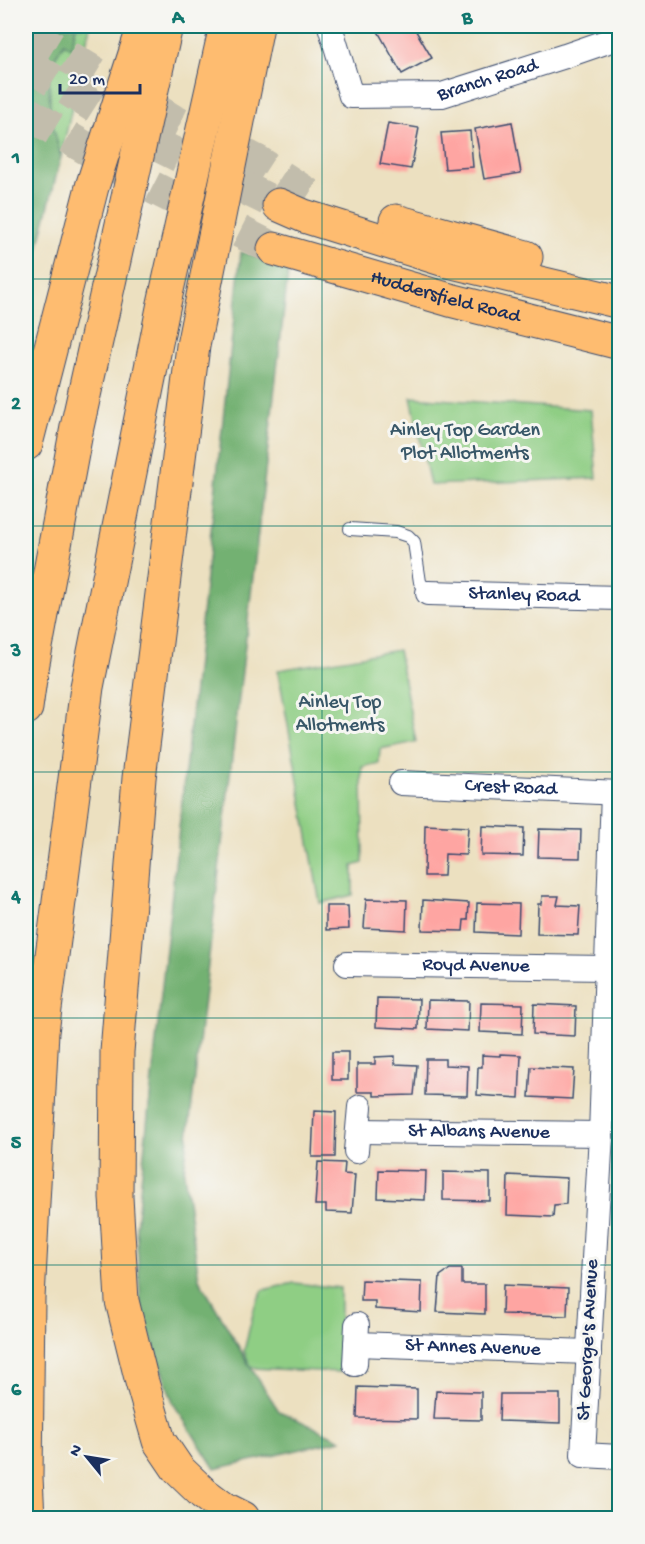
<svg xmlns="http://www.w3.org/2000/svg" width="645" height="1544" font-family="'Gochi Hand',sans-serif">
<rect width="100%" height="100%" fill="#f6f6f2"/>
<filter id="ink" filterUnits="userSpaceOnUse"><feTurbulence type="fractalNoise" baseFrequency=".0167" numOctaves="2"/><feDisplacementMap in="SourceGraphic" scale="12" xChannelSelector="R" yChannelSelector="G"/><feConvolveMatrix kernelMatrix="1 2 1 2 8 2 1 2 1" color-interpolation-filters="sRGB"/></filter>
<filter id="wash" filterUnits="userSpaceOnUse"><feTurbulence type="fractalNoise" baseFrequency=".008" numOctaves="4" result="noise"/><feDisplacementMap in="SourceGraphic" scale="24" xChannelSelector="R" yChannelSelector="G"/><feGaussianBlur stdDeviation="1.35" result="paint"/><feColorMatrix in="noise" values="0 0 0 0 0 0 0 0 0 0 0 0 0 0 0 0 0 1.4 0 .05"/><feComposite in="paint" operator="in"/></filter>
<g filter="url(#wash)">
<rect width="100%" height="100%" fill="#ece0c0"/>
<g fill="#8fce84" stroke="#557e71" stroke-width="1.5">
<path d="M76 26H90L61 157 50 115 49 67 64 43 71 48Z"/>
<path d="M411 397 591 410 597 478 430 485Z"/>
<path d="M398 650 416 742 380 749 379 763 362 767 363 863 353 866V895L320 903 278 670Z"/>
<path d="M294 1283 340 1288V1372L251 1368 244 1351 255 1305 263 1290Z"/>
</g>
<g fill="#73b172" stroke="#477068" stroke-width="1.5">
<path d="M26 26H76L71 48 64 43 49 67 50 115 61 157 26 295Z"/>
<path d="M241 252 289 266 184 1172 199 1279 251 1368 279 1411 341 1440 215 1469 173 1403 141 1309 136 1227Z"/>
</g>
<g id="blocks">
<g fill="#fea5a2">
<path d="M375 26H413L432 58 402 74Z"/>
<path d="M512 122 521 173 484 179 475 129Z"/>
<path d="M388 123 419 128 411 169 380 164Z"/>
<path d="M470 131 473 167 445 169 441 133Z"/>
<path d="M425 825 468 827 466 855 445 854 444 876H424Z"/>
<path d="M482 826 524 828 523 856 481 855Z"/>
<path d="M539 829 581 830 580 858 538 857Z"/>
<path d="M542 896H559L557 905 580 906 578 935 537 934 538 904H541Z"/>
<path d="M366 899 407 900 406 930 364 928Z"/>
<path d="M423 900 469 903 468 920H464L463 931 422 930Z"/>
<path d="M477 903 519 904 518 934 476 932Z"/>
<path d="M326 906H348L349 929 326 930Z"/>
<path d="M377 998 419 999 418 1029 376 1027Z"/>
<path d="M428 1000 469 1001 468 1031 427 1029Z"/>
<path d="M481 1003 523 1004 522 1034 480 1032Z"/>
<path d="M534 1004 576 1006 575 1036 533 1034Z"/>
<rect x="332" y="1052" width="16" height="28"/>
<path d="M500 1054 521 1055 519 1098 477 1095 478 1067H482V1055L500 1056Z"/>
<path d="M395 1056V1064L417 1065 414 1095 374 1096V1092H357V1064H375V1057Z"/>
<path d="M426 1059H445V1065L468 1066 467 1096 425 1095Z"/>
<path d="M531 1067 574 1069 572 1099 529 1097Z"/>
<path d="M314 1111 336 1112 335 1157H312Z"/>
<path d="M318 1162 345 1163 344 1174 355 1175 352 1213 326 1212V1205H315Z"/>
<path d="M379 1170 426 1171 425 1200 378 1198Z"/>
<path d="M443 1172 490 1173V1201L443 1200Z"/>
<path d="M508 1175 567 1178 566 1204 554 1205 553 1217 507 1215Z"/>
<path d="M450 1269H462V1284H485V1314L437 1312 440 1276Z"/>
<path d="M362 1280 422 1282 421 1312 375 1309V1301H361Z"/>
<path d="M503 1285 568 1288 567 1316 502 1314Z"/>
<path d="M358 1387 417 1389V1419L357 1418Z"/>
<path d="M436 1391 481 1392V1420L434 1419Z"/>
<path d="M500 1394H560V1423L499 1421Z"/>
</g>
</g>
</g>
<g filter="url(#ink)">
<use href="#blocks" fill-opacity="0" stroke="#3a4a6d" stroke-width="1.5"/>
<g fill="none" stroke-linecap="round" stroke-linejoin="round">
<g stroke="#c2bdac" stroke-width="33" stroke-dasharray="33 16" stroke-linecap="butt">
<path d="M26 31 174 121 257 161 311 196"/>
<path d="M26 63 145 139 279 205"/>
<path d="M26 112 142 182 274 249"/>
</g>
<g stroke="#3a4a6d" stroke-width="14">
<path id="service" d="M350 529 396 532 408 536 414 542 420 582 428 593"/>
</g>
<g stroke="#3a4a6d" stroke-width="26">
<g id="minor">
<path id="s1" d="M330 26 351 96 442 95 565 56 620 37"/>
<path id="s2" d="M428 593 620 598"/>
<path id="s3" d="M401 783 620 793"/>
<path d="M613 793 601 1134 583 1455 620 1457"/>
<path id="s4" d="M347 964 606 968"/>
<path id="s5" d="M359 1131 601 1134"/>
<path d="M356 1151 360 1107"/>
<path id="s6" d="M356 1344 589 1352"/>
<path d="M355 1364 357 1325"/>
</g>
</g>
<g stroke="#3a4a6d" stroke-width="35">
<g id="trunk">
<path d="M279 205 304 216 448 261 620 302"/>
<path d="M396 221 526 257"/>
<path id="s7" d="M274 249 450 300 620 343"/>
</g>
</g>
<g stroke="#3a4a6d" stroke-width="35">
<g id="motorway">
<path d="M26 444 92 187 144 26"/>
<path d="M26 708 30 679 77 427 166 26"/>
<path d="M28 1518 26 1477 28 1298 42 1032 87 687 163 308 226 26"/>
<path d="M243 1518 223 1508 203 1493 178 1469 159 1441 142 1382 122 1301 116 1197 117 1052 139 778 193 346 257 26"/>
</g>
</g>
<use href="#service" stroke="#fff" stroke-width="12"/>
<use href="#minor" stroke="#fff" stroke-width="24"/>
<use href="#trunk" stroke="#febc70" stroke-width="33"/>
<use href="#motorway" stroke="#febc70" stroke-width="33"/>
</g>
</g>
<path fill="none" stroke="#0f766e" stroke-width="1.5" stroke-opacity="0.55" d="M322 26V1518M26 279H620M26 526H620M26 772H620M26 1018H620M26 1265H620"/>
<g text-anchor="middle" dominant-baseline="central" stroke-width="6" stroke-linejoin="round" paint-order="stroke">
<g font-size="20" fill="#1b2f5e" stroke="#f6f6f2">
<text stroke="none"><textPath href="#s1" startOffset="212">Branch Road</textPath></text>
<text stroke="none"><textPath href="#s7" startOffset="178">Huddersfield Road</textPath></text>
<text stroke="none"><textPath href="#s2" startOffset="96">Stanley Road</textPath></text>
<text stroke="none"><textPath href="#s3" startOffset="110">Crest Road</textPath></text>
<text stroke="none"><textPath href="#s4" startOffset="129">Royd Avenue</textPath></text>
<text stroke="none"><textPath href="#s5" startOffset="120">St Albans Avenue</textPath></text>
<text transform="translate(589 1340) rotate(-87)">St George's Avenue</text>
<text stroke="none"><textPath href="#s6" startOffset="117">St Annes Avenue</textPath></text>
</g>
<g font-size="20" fill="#385768" stroke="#f6f6f2">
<text x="465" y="431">Ainley Top Garden<tspan x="465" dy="23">Plot Allotments</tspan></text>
<text x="340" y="703">Ainley Top<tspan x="340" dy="23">Allotments</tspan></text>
</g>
</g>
<rect width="645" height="1544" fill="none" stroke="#f6f6f2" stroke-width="66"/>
<g transform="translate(87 1457) rotate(300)" stroke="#f6f6f2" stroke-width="4.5" paint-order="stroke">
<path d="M0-4.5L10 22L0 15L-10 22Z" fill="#1b2f5e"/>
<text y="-9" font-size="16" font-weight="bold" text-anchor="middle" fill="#1b2f5e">N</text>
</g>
<path d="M60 84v9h80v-9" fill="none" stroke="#1b2f5e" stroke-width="3"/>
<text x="69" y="84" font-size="18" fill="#1b2f5e" stroke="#f6f6f2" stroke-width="4.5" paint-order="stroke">20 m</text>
<rect x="33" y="33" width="579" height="1478" fill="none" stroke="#0f766e" stroke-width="2"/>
<g font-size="20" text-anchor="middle" font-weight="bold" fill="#0f766e">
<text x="178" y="23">A</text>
<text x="467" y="23">B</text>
<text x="16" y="163">1</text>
<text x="16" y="409">2</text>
<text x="16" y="656">3</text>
<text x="16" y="902">4</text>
<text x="16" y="1148">5</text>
<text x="16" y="1395">6</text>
</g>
</svg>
